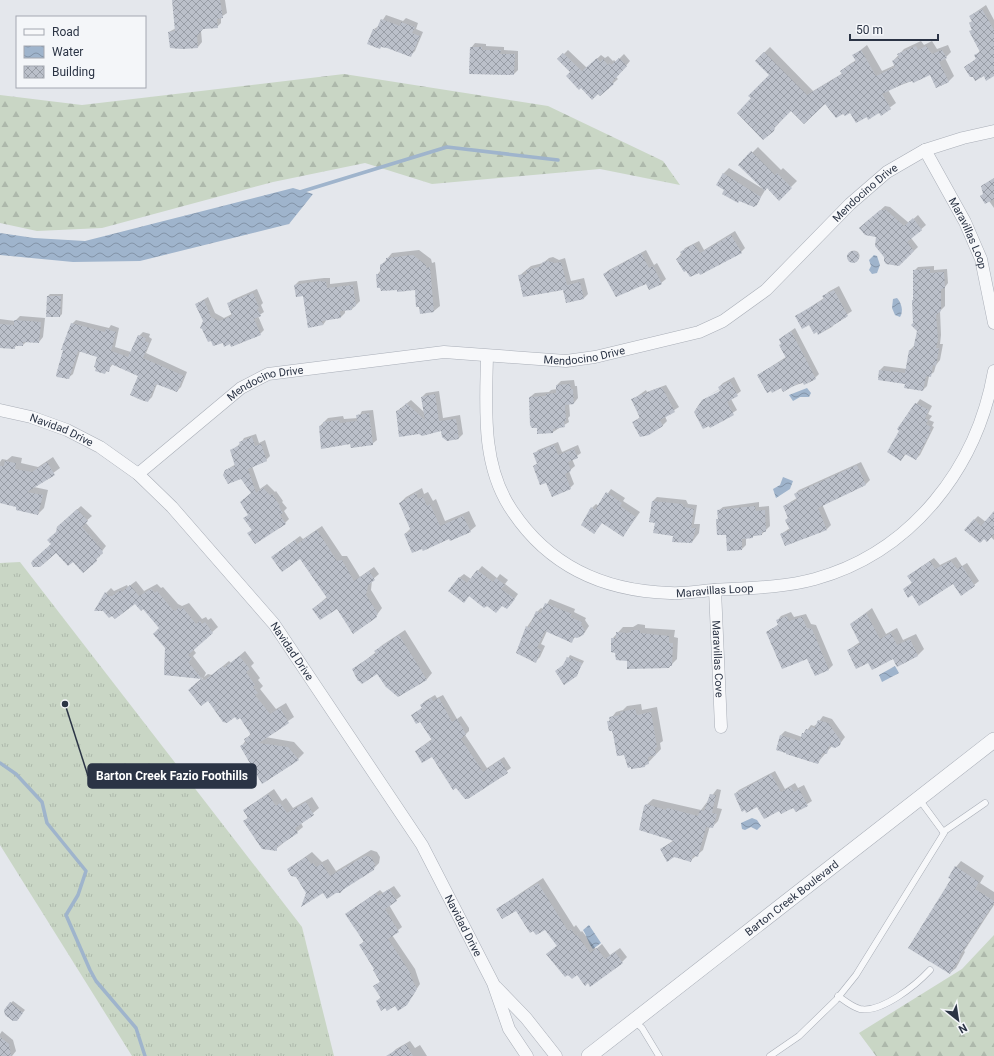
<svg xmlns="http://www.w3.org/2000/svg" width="994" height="1056" font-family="Roboto,sans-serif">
<defs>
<pattern id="grass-tufts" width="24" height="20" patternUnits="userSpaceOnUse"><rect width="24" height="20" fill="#c9d6c5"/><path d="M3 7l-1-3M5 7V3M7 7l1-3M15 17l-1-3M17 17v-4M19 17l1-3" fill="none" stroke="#adb8ab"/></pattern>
<pattern id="forest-firs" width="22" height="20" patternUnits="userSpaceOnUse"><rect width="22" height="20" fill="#c9d6c5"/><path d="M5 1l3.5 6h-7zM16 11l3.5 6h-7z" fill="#adb8ab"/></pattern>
<pattern id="water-waves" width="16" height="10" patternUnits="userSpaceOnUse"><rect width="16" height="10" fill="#9fb4cc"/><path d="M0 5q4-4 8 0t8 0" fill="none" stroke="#8293a7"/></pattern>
<pattern id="building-cross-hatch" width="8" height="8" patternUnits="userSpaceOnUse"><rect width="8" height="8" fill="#bbc0ca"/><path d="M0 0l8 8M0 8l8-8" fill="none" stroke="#989da6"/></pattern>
</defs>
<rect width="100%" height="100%" fill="#e4e7ec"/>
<path fill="url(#grass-tufts)" d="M20 562 302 927 334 1056H132L0 845V563Z"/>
<g fill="url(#forest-firs)">
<path d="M344 74 548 106 663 161 680 185 600 169 432 184 365 163 273 182 102 228 37 231 0 223V95L82 105Z"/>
<path d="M994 935V1056H876L859 1033 962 969Z"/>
</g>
<g fill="url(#water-waves)">
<path d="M293 188 313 194 289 224 140 261 73 262 0 255V233L34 238 85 241Z"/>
<path d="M874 255 877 256 880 265 877 273 872 274 869 270 871 266 869 260Z"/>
<path d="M897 298C901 302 904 311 900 317L895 315 892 308 893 299Z"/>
<path d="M807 388 811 393 809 397H800L793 401 789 395Z"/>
<path d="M783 477 793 481 790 489 776 498 773 489 780 485Z"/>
<path d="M895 666 899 673 882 682 879 675Z"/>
<path d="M752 818 757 820 761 826 757 830 751 827 745 830 742 829 741 823Z"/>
<path d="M589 925 601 943 593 949C587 941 588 938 583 930Z"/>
</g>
<g fill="#0003">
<path d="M173 0H225L227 13 221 17V23L217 27 203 28 201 31 202 42 198 47 169 32 176 28Z"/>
<path d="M986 5 994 20V75H985L966 67 977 58 976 55 980 51 970 32 973 29V21L970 16Z"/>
<path d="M386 15 403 21 406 18 418 23 416 29 423 32 415 51 411 55 374 29 379 26Z"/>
<path d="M921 41 924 45 932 41 937 49 948 45 951 52 945 58 954 76 947 83 937 87 930 74 888 90 896 103 881 114 880 112 867 116 850 112 825 103 791 109 773 130 753 98 771 75 756 61 770 47 813 91 843 73 841 71 847 66 856 60 853 56 867 45 882 71 895 65 893 61 904 49Z"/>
<path d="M475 43 486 44V46L504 47V50L518 51V70L514 74 471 48Z"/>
<path d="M568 50 587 68 601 55 605 58 608 56 613 61 614 60 616 62 624 54 630 61 616 77 618 79 600 95 571 72 559 59Z"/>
<path d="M758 147 781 170 783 168 797 181 779 199 767 187 759 200 725 190 723 174 729 168 763 189 740 165Z"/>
<path d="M994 178V208L984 194 982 187Z"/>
<path d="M885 206 890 207 909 223 918 215 926 225 911 238 918 247 899 265 885 257 877 236 865 224Z"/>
<path d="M735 231 745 248 741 252 677 259 685 248 699 241 704 250Z"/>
<path d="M419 250 431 259 432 263 435 262 440 306 434 311 421 313 416 289H398L377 275 381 270V266L392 253Z"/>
<path d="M646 250 654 265 657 263 666 279 661 283 650 289 646 282 605 274 609 270Z"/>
<circle cx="854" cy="256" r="5.5"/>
<path d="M553 257 559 260 565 258 571 281 584 278 588 294 583 299 564 289 519 276 531 266 543 263 549 258Z"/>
<path d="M934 266V270L947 269 948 283 945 287V306L940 311 941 335 940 344H943L940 360 936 365 934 372 929 376 927 386 923 390 880 370 884 366 907 369 910 350 914 346 918 330 914 323 913 300 914 298V271L918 267Z"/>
<path d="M324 278H330V284L357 281 360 301 352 309 345 310V313L341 317 327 319 323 325 304 295 295 285 299 281Z"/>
<path d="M839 286 852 311 836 322 832 327 819 334 809 324 797 316 824 298 828 292Z"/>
<path d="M257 289 263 303 261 305 264 312 258 316 264 330 260 334 231 343 223 342 204 320 196 304 208 297 215 313 224 318 232 314 228 304 232 300Z"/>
<path d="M50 294H63L62 314 60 316 48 296Z"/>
<path d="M20 316 45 318 43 337 39 342 27 341 23 345H17L14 348 0 347V319L15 321Z"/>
<path d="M76 320 109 328 111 325 119 328 115 347 131 352 139 336 143 332 150 334 149 337 152 339 146 353 187 372 181 387 177 391 157 384 152 397 148 401 139 375 113 364 105 373 98 356 80 351 73 374 67 379 57 374 72 324Z"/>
<path d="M795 328 819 374 815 378 783 390 781 386 758 375 786 357 780 339Z"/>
<path d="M734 377 741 391 731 399 737 410 710 427 725 389 724 387 707 396 721 389 719 387 723 383Z"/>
<path d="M574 380 575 386H577L578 398 574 403H569L570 416 568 418 569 422 553 432 538 433 530 397 535 393 549 392 551 390 557 389V385L561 381Z"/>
<path d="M666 385 679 407 665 416 667 421 663 425 649 434 634 422 640 417 632 400 646 390 647 392Z"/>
<path d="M439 391 443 418 460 415 463 434 459 438 447 440 442 430 397 411 411 400 424 412 422 397 426 393Z"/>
<path d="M920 399 932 406 928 414 932 416 929 420 934 422 932 426 934 427 920 455 916 459 906 454 901 460V430L898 429Z"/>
<path d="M373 410 377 440 372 444 351 443 320 426 328 418 343 416 344 419 358 418 362 411Z"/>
<path d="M256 434 259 443 265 440 270 456 266 460 252 466 260 489 267 484 275 492 276 491 283 501 282 502 287 508 284 511 289 519 285 523 249 533 252 530 248 515 252 492 241 478 226 470 236 464 231 451 241 443 244 438Z"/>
<path d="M558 442 562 452 578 445 581 453 572 459 575 466 569 471 574 484 570 488 547 481 534 466 538 463 535 454 538 450Z"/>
<path d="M12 456 22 458 21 463 38 467 53 457 60 468 34 487 48 490 44 508 38 514 18 506 0 502V462L2 459 7 460Z"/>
<path d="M861 462 870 480 866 484 822 504 831 525 827 529 781 534 790 528 786 520 789 517 784 506 797 498 795 494 799 490Z"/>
<path d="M422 488 424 494 428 492 433 501 436 499 445 521 469 511 476 526 470 531 450 538 405 534 411 528 400 503 406 497Z"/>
<path d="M611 489 625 498 623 501 640 512 623 536 602 522 594 533 592 508 596 504 599 506Z"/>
<path d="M657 497 686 500 688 504 697 505 694 524H700L699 533 692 542 674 535 656 522 650 521 653 501Z"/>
<path d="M759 502V507L769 506 770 526 762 534 746 538V545L742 549 717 520 719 518 718 511 723 507Z"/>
<path d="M81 506 92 516 85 522 106 546 99 555 100 556 83 572 73 560 56 551 36 567 32 563 52 544 62 523Z"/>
<path d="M994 512V540L974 520 978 516 986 522Z"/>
<path d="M322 526 342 556H347L360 577 374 567 379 574 372 580 371 590 382 608 376 616 337 607 313 609 327 597 301 558 272 557 300 536 303 539Z"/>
<path d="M956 557 962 566 967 563 979 581 974 585 953 582 912 594 904 589 913 582 908 576 934 558 940 565Z"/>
<path d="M482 566 497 578 500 574 508 580 505 584 518 594 511 604 502 605 500 607 459 578 464 574 471 579Z"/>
<path d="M136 581 144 591 157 584 161 588 163 587 178 604 182 606 189 603 202 619 206 617 208 620 211 618 218 627 193 649 196 653 193 656 206 673 204 677 208 674 212 675 229 661 231 663 245 651 254 663 251 666 260 678 258 680 263 686 260 689 276 709 286 703 294 717 265 737 294 742 304 753 298 759 263 783 241 747 251 733 240 717 235 716 208 699 195 684 203 678 165 674 166 647 160 628 143 608 135 602 116 618 106 593 111 588 114 591 127 585 128 587Z"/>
<path d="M550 599 575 609 574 612 586 618 585 620 589 626 583 635 576 636 571 642 547 631 541 644 545 646 540 657 536 661 527 627 537 612 541 608 544 609Z"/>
<path d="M872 608 886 634 897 628 903 640 916 634 924 649 918 655 897 666 893 658 869 661 848 650 860 642 851 624Z"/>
<path d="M791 612 794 617 806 614 811 624 816 625 833 665 829 669 816 675 807 657 767 633 779 624 777 621 781 616Z"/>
<path d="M638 624 645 625V628L675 630 674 637 678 638 677 659 669 667 628 668 629 660 612 639 623 627H633Z"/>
<path d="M405 630 432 673 427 679 398 696 377 672 353 670 376 652 381 646Z"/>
<path d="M570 655 584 661 576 675 565 664Z"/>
<path d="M435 695 437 698 443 695 457 719 461 716 469 728V731L465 735 487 768 504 757 511 768 465 798 432 756 421 747 432 739 421 721 412 716 423 707 421 705 425 701Z"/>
<path d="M641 704 642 710 657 707 663 741 660 743 661 749 645 766 624 754 608 722 616 712 623 710 627 706Z"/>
<path d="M823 716 832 719 845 737 839 745 832 746 818 762 781 735 785 731 802 737 811 725 814 726 817 724Z"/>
<path d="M775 771 785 789 795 783 798 788 804 785 812 801 796 811 794 806 779 809 758 806 735 794 739 790Z"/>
<path d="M274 789 282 801 286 798 293 808 312 797 319 808 301 823 303 827 276 849 245 821 248 817 244 810Z"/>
<path d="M717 789 721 790 717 808 722 809 718 821 712 827 710 826 703 850 690 861 661 849 674 840 645 806 653 799 701 810Z"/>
<path d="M371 850 377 852 380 857 379 863 373 869 323 892 307 893 296 876 288 869 312 852 322 862 328 859 336 871Z"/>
<path d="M961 861 984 876 980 883 994 892V905L964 951 965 952 956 968 950 973 952 879 956 867Z"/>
<path d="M543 878 574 927 576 925 581 932 582 931 596 949 602 944 610 955 620 948 627 957 622 962 588 982 547 954 558 945 546 928 516 909H497Z"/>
<path d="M394 886 401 896 389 905 402 927 392 935 415 969 420 984 406 1005 377 1001 381 997 375 986 381 981 375 969 360 945 364 941 346 914 380 890 383 893Z"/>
<path d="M13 1001 25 1010 19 1017 11 1003Z"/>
<path d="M2 1031 13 1040 16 1051 12 1056H0V1034Z"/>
<path d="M410 1041 415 1048 420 1045 427 1056H393L392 1053 396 1049Z"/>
</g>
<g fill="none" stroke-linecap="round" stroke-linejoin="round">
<g stroke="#9fb4cc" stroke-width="3.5">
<path d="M300 192 447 147 558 160"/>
<path d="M0 763 16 774 42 802 47 823 86 871 78 895 66 915 90 970 96 981 136 1028 145 1056"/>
</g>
</g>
<g fill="url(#building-cross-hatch)">
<path d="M172 0H220L223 18 217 19 218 28 203 29 197 36 198 48 182 49 170 48 168 32 175 31Z"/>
<path d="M982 9 994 30V76L986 81 984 76 975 81 973 77H970L964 67 976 59 974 55 980 52 969 31 972 30 969 23 972 21 969 16Z"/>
<path d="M381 19 400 26 401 22 415 27 412 33 420 36 411 57 387 48 381 47 380 49 367 44 373 29 376 30Z"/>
<path d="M916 46 918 50 926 46 932 54 942 50 947 58 939 62 949 82 936 88 930 75 913 83 912 81 905 83 882 94 891 109 881 116 879 113 868 120 867 117 856 123 850 113 845 116 843 114 836 118 825 104 804 124 791 111 775 127 774 131 763 140 737 113 751 98 748 96 769 75 755 61 764 52 807 95 842 74 840 71 856 61 852 55 861 50 876 76 895 67 892 61 899 57 897 54Z"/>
<path d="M470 47H482V50H501L500 54H515L514 75 469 74Z"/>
<path d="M563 53 582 71 597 58 600 62 603 59 608 65 610 63 611 65 619 58 627 66 612 82 614 84 600 96 598 94 592 100 581 88 579 90 566 76 570 72 557 59Z"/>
<path d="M751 151 775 175 777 173 792 188 779 201 767 188 765 191 738 165Z"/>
<path d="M723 173 761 197 757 205 754 207 739 201 738 203 722 194 724 190 716 185Z"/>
<path d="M994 178V199L985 204 980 196 983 194 981 186Z"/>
<path d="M880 210H886L904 226 913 218 922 230 907 242 914 251 899 266 886 264 884 261V257L875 246 876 237 865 235 859 228Z"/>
<path d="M731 235 742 253 700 275 699 273 690 277 686 271 684 272 676 259 682 255 680 252 694 244 700 253Z"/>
<circle cx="853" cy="257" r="6"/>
<path d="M641 253 649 268 653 266 662 284 649 290 646 284 616 297 603 274Z"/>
<path d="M413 255 426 265V268L430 267 434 312 420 314 419 307H416L415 290 397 292V290L381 291 380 288H377L376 274H380V265L386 261V258Z"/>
<path d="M548 261 555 263 561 262 567 285 580 282 584 299 566 303 563 290 523 297 518 275 527 274 526 270 539 267 543 262Z"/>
<path d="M930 269V273L944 272 945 288 941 289V311L936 315 938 340 936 348H939L936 366 933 365 931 377 926 376 923 391 904 388 905 384 878 380 879 370 905 373 909 350H913L917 331 911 325 913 323 912 300H913V270Z"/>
<path d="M319 281 326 282 327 288 353 285 356 306 352 307V310L340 311 341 318 322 321 323 325 308 328 303 296 296 297 294 285Z"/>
<path d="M834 290 848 316 818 335 817 332 814 334 809 325 802 329 795 316 824 299 822 296Z"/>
<path d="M253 293 259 308 257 309 261 316 254 319 261 335 231 347 230 344 224 347 223 343 213 346 211 341 208 342 202 329 200 328 203 321 195 304 204 300 211 317 219 321 232 316 227 303Z"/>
<path d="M47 296H61L60 317H46Z"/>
<path d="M14 320 41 322 39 343 23 342V346H15V349L0 348V324L14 325Z"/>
<path d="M71 323 105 332 106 329 116 332 111 351 128 357 138 335 146 338 145 341 149 343 143 358 184 376 177 392 156 384 148 402 141 400 130 395 138 376 111 364 109 372 106 371 105 374 95 371 96 368 94 367 97 357 78 351 69 379 57 377 56 375 63 350H61Z"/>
<path d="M791 331 816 379 804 385 803 383 797 384 783 392 781 388 772 393 771 391 767 393 757 375 786 358 779 345 781 344 779 339Z"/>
<path d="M730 381 738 396 727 402 734 415 710 428 709 426 703 429 694 412 702 400 720 391 718 387Z"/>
<path d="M570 384 571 389H573L574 404 565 405 566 421H564L565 427 553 429V433L537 434V428H532L530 425 529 397 546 396V394L556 393V385Z"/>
<path d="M658 388H662L665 393 675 412 660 420 663 426 649 435 640 437 632 422 640 418 631 399Z"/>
<path d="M435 394 439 421 456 419 459 439 447 441 442 437 441 431 422 436 419 434 399 437 396 411 400 410V408H403L406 403 425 420 421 397Z"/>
<path d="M915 403 929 410 925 418 928 420 926 424 931 427 929 430 931 431 916 460 905 454 901 461 887 452 899 431 897 429Z"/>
<path d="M369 413 373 445 351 448 350 444 321 449 319 426 323 425V422L339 420 340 423 357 421 356 415Z"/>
<path d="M252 437 255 446 261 444 267 461 248 469 256 493 263 488 270 495 272 494 280 506 279 507 283 513 280 515 286 524 255 544 247 533 252 530 243 518 248 515 240 502 251 493 241 479 228 484 223 475 225 470 235 466 230 450 240 445 239 442Z"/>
<path d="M554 445 558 455 574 449 578 458 568 462 571 471 565 474 571 489 552 497 546 483 540 485 533 466 537 464 533 453Z"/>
<path d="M5 461 16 463 15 469 32 472 47 462 55 475 27 492 43 495 38 515 16 510V507L0 503V466H4Z"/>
<path d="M857 465 866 485 818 508 827 530 785 546 780 534 790 530 785 520 788 518 783 506 797 500 794 494Z"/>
<path d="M606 492 622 503 620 506 636 517 623 537 602 523 594 534 581 525 591 507 595 510Z"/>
<path d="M416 493 418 499 422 497 424 499 427 506 430 504 440 526 463 516 471 532 450 541 449 539 423 551 422 549 412 553 404 534 411 531 399 503Z"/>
<path d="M652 501 682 504 684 507 694 509 691 528H696L692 543 672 542 673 536 653 533 655 523 649 522Z"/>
<path d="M755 506 756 511 765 510 766 532H762V535L753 536V538L742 539V550L727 551 726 535H717L716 519H718L717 510Z"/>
<path d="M77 509 88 521 82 527 102 550 103 553 96 559 97 561 83 573 73 562 68 566 56 553 40 567H33L31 563 33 560 51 544 47 540 56 532 57 527Z"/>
<path d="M994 511V534L987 542 984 539 980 543 964 530 974 519 981 526Z"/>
<path d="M317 530 337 561 342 560 354 581 369 571 375 580 368 585 366 595 378 614 376 615 377 617 353 634 337 609 320 620 312 609 327 598 300 559 282 572 271 557 295 540 297 544Z"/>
<path d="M930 561 935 569 951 561 957 569 962 566 975 586 961 596 953 584 919 606 912 595 908 598 903 589 912 583 907 576Z"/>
<path d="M477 570 493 582 496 578 505 585 501 589 515 599 507 609 502 606 496 613 487 606 484 608 469 596 464 603 448 591 459 577 467 583Z"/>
<path d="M130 585 139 596 151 589 155 593 157 591 172 609 175 611 179 608 180 610 183 608 196 624 200 621 202 624 205 622 213 633 188 655 192 659 188 662 202 679 164 675 165 648 153 634 159 628 143 609 141 611 135 604 115 619 112 616 109 618 103 611H94L105 592 109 596H112L121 590 122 592Z"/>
<path d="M545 603 572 614 570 617 582 622 581 624 585 631 583 635 577 638 574 637 572 643 545 631 537 648 541 650 536 663 516 653 526 626 529 628 536 611 541 613Z"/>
<path d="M866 613 880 639 891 633 897 645 910 639 918 656 897 667 893 659 872 670 868 663 856 669 847 650 860 644 850 624Z"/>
<path d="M787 616 789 621 802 617 807 628 812 629 829 670 815 676 807 659 782 669 766 632 778 625 776 620Z"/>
<path d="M631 630H640V633L669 636V643H673L672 666H670L669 668 627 669V661L616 660 615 653 611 652V638H616V632L627 633 631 632Z"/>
<path d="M399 635 427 680 398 697 386 687 377 674 362 684 359 681H358L352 669 376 653 374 651Z"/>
<path d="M239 656 250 669 246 672 255 685 253 687 258 693 255 695 270 714 280 708 289 723 259 743 288 747 299 760 262 784 240 746 246 743 244 739 251 735 240 718 237 720 235 717 227 723 223 722 208 701 201 706 188 690 201 679 205 680 223 666 224 668Z"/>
<path d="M567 657 582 663 577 676 564 685 555 671 563 665Z"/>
<path d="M431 698 433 701 439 698 452 722 457 719 466 734 461 739 483 772 500 760 508 773 468 799H465L456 788 453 790 432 757 422 763 415 751 432 740 420 722 416 724 411 715 422 708 420 705Z"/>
<path d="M635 709 637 715 651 712 657 747 655 748 656 755 648 757 649 764 645 765V767L631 769V767L628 768 624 755 617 756 613 734 612 731H609L607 721H610L609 717 621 715 620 712Z"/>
<path d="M818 720 828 723 841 741 840 745 835 748 829 746 827 754 823 753 818 764 786 754V753L776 750 780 735 800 741 802 733H804L806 729 810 730 811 727 815 728Z"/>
<path d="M771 774 781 792 791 787 794 792 799 789 808 806 796 812 793 808 781 814 779 811 764 819 757 807 746 813 745 810 742 812 734 794Z"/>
<path d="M268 794 276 806 280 803 287 813 306 802 314 815 295 828 298 833 277 847V851L262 849 243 821 248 818 243 810Z"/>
<path d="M710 794 716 795 712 813 717 814 713 828 706 827 698 857 693 855 691 862 674 857 667 862 660 849 674 841 639 830 644 806 646 804 666 810 667 808 698 816 700 810 704 811Z"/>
<path d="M365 856 371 857 375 864 374 870 344 889 340 893H336L327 899 323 893 301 907 306 893 296 877 291 876 287 869 306 857 311 864 313 863 316 867 322 864 330 876Z"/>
<path d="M955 866 979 882 975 889 994 901V903L959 957 960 958 950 974 908 948 951 879 948 878Z"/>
<path d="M538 883 568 931 571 929 576 936 577 935 590 953 597 948 605 959 615 952 623 963 590 987 588 983 585 986 577 975 572 979 568 975 565 977 546 954 557 946 545 930 536 935 533 931 530 933 516 911 502 919 496 909Z"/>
<path d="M389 889 397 901 385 909 399 932 388 939 411 974 410 975 417 989 407 1005 398 1011 395 1006 387 1011 385 1008 381 1011 376 1001 381 998 373 986 380 982 373 970 374 969 359 945 364 942 345 914 376 893 378 896Z"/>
<path d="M10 1002 23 1013 17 1021H13L5 1015 4 1010Z"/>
<path d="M0 1037 9 1044 11 1056H0Z"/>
<path d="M406 1044 413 1056H386Z"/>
</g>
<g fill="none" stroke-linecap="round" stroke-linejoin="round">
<g stroke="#a9aeb7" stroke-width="7">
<g id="service">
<path d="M943 832 985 803"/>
<path d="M838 996C845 1001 852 1007 860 1009 882 1013 916 985 930 970"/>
<path d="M635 1022 642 1028 659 1056"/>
<path d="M770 1056 799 1036 836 1000 856 975 944 833 919 799"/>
</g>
</g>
<g stroke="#a9aeb7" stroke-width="13">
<g id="minor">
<path id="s1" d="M925 150 965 222 981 259 994 323"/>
<path id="s2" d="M487 356C486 407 481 464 511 509 548 566 603 591 670 593 684 594 699 591 713 590 747 588 782 588 815 579 912 552 977 468 994 371"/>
<path id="s3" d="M0 410 31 417 67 430 100 447 138 474 172 507 274 624 422 845 493 983 509 1029 527 1056"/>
<path id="s4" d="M138 474 241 388 268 374 444 352 566 361 595 357 699 332 723 321 766 290 850 204 887 172 925 150 963 138 994 131"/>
<path id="s5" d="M715 590 721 727"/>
<path d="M496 987 526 1018 556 1056"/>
</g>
</g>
<g stroke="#a9aeb7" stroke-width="16">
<g id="tertiary">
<path id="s6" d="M589 1056 994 740"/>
</g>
</g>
<use href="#service" stroke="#f7f8fa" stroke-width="6"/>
<use href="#minor" stroke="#f7f8fa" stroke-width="12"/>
<use href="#tertiary" stroke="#f7f8fa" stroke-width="15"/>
</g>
<g text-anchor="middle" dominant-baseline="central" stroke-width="3" stroke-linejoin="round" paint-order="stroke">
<g font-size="11" fill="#2b3445" stroke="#f4f6f9">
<text stroke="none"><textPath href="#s4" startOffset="819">Mendocino Drive</textPath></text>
<text stroke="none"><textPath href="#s1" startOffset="94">Maravillas Loop</textPath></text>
<text stroke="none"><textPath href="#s4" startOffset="483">Mendocino Drive</textPath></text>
<text stroke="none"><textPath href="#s4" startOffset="159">Mendocino Drive</textPath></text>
<text stroke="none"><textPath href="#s3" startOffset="65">Navidad Drive</textPath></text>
<text stroke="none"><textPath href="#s2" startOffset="390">Maravillas Loop</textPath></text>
<text stroke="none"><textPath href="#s3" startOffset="389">Navidad Drive</textPath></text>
<text stroke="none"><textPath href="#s5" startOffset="69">Maravillas Cove</textPath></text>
<text stroke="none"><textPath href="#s6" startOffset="257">Barton Creek Boulevard</textPath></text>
<text stroke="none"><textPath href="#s3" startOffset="713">Navidad Drive</textPath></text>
</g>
</g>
<path fill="none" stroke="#2b3445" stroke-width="1.5" d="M65 704L88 776"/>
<circle fill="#2b3445" stroke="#f4f6f9" stroke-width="1.5" cx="65" cy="704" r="4"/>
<rect fill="#2b3445" stroke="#2b3445" stroke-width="1.5" x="88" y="764" width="168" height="24" rx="4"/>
<g font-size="12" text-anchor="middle" font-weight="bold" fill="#fff">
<text x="172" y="780">Barton Creek Fazio Foothills</text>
</g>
<rect x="16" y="16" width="130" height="72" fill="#f4f6f9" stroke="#a4a8b1"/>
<rect x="24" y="29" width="20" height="6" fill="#f7f8fa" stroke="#a4a8b1"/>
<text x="52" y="36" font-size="12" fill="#2b3445">Road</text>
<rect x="24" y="46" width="20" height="12" fill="url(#water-waves)" stroke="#a4a8b1"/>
<text x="52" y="56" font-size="12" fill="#2b3445">Water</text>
<rect x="24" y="66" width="20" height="12" fill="url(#building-cross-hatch)" stroke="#a4a8b1"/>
<text x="52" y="76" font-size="12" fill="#2b3445">Building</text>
<g transform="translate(958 1020) rotate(150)" stroke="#f4f6f9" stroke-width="3" paint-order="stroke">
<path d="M0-3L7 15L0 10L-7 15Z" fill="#2b3445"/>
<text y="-6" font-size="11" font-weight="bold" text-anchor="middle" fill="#2b3445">N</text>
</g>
<path d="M850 34v6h88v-6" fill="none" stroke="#2b3445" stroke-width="2"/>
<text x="856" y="34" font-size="12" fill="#2b3445" stroke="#f4f6f9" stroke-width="3" paint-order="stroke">50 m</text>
</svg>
